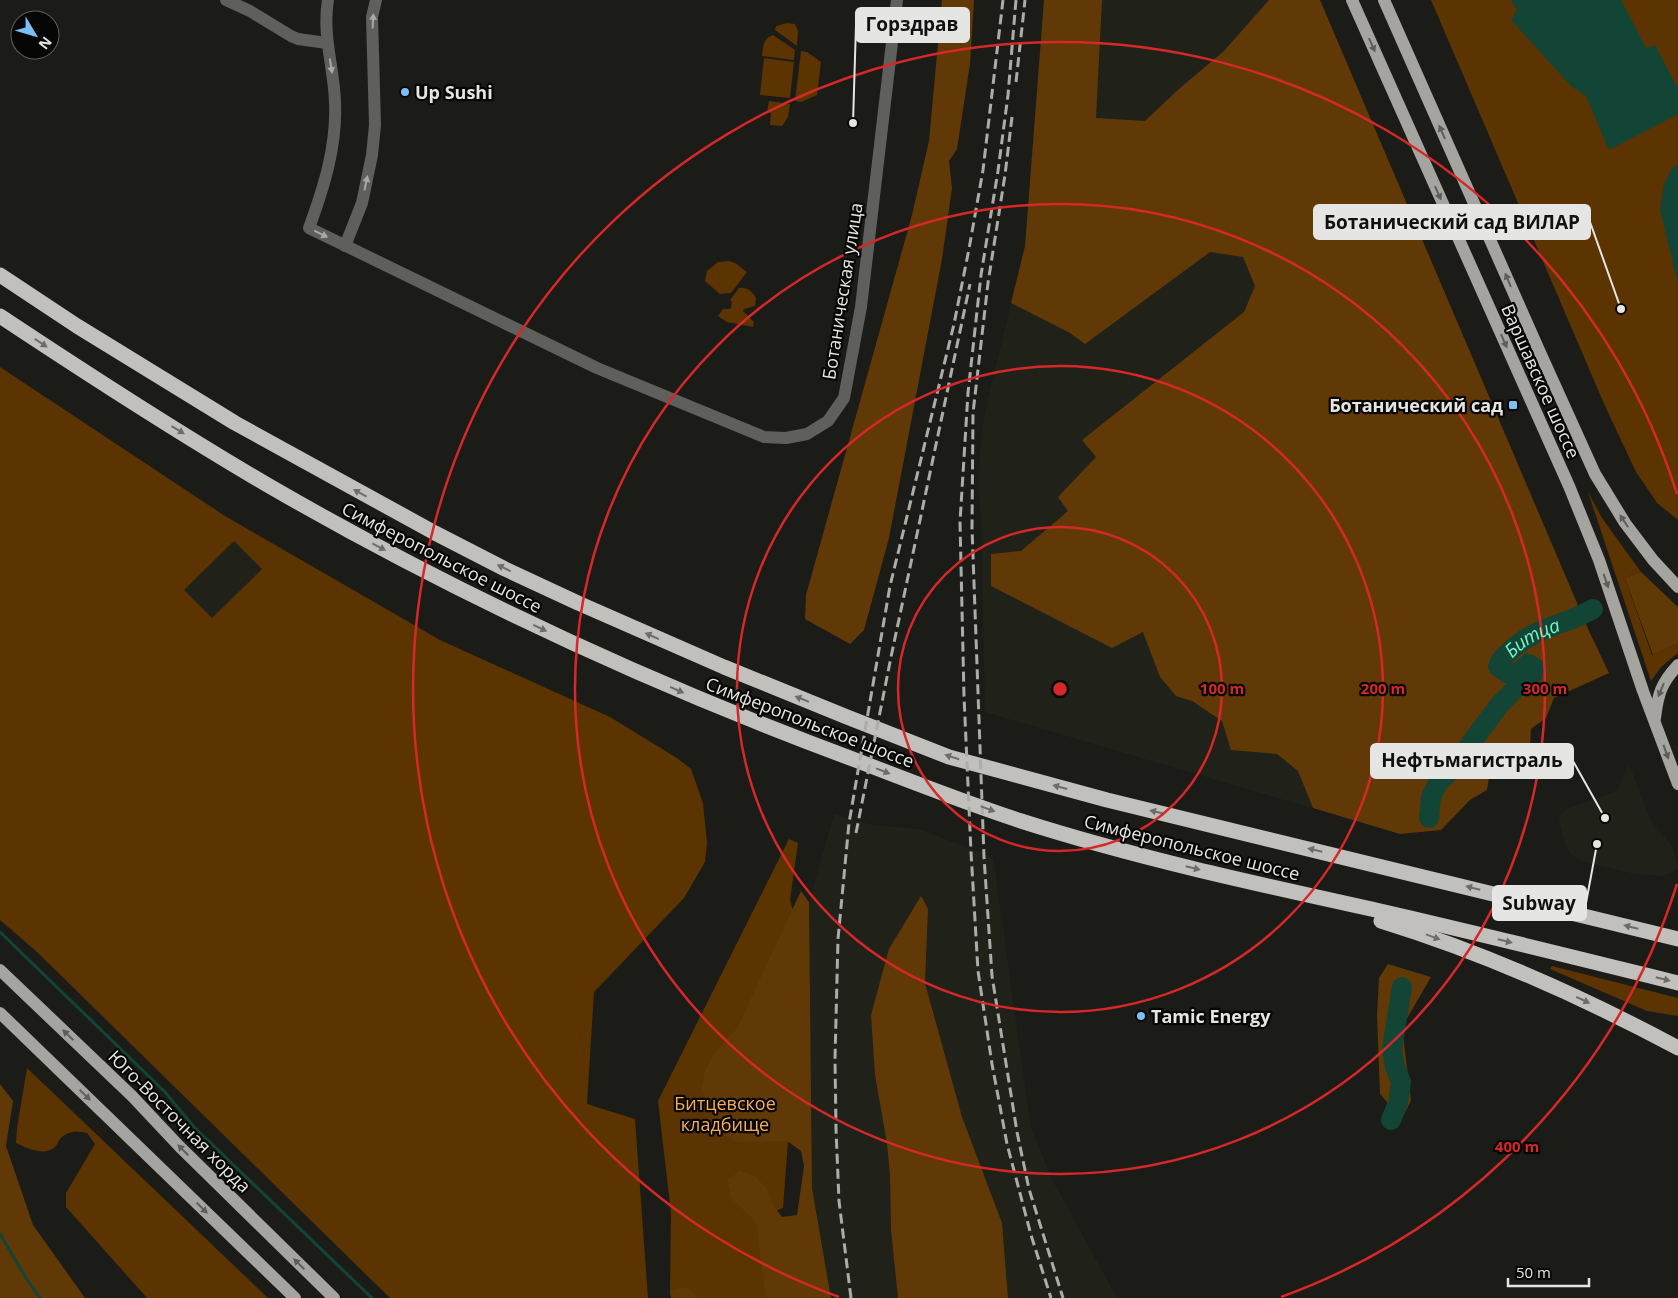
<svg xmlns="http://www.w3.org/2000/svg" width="1678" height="1298" font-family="'Open Sans',sans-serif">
<rect width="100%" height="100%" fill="#1b1b18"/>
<g fill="#202219">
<path d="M1044 0H1320L1400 834 985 712 981 519 978 481 982 428 988 398 1025 246Z"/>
<path d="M234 541 262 569 212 618 184 590Z"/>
<path d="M1629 764 1651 821 1672 846 1678 867 1672 872 1662 876 1635 874 1581 861 1570 853 1565 843 1559 821 1561 814 1566 809 1617 791Z"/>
<path d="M834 814 872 825 919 829 993 857 1031 1128 1053 1181 1117 1298H1008L1002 1223 962 1117 925 983 928 909 871 1015 875 1075 887 1144 890 1175 891 1230 898 1298H831L812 1188 809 902Z"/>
</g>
<g fill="#5b3401" fill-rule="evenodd">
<path d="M1431 0H1678V520L1657 503 1636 472 1605 406Z"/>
<path d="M787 23 795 24 798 31 797 46 775 30 776 26Z"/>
<path d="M773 35 795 50 794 60 762 56C763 47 763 38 773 35Z"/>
<path d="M801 51 807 52 821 62 817 95 801 102 795 101Z"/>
<path d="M764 58 794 62 790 98 760 95Z"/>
<path d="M769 101 790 104 788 117 782 126 770 125 771 113 767 112Z"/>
<path d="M729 261 735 263 747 272 731 293 720 294 705 281 707 271 718 262Z"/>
<path d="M739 288C747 287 752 291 756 298L755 306 744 309 743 311 754 322 753 327 727 322 718 316 723 309H729L731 308 732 302 730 300Z"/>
<path d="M0 367 225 516 440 640 610 717 677 758 691 769 703 803 707 843 705 862 684 898 594 992 587 1104 635 1119 648 1298H390L37 952 0 920ZM234 541 262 569 212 618 184 590Z"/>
<path d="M1588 492 1602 518 1641 572 1625 578 1652 655 1678 643V653L1661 667 1651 681Z"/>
<path d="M789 839 798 843 790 900 803 945 783 1208 769 1214 781 1298H671L670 1291 671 1213 658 1101Z"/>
<path d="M1552 966 1678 998V1016L1647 1011 1550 969Z"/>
<path d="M27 1068 268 1298H147L66 1207V1193L95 1144 87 1133C77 1131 69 1131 61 1138 58 1141 57 1146 54 1148 43 1156 26 1148 16 1143L17 1128Z"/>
</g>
<g fill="#613907">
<path d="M942 0H974L970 64 957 149 949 161 952 188 942 259 889 538 864 630 850 644 805 619 806 595 912 215 929 141Z"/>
<path d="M1044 0H1102L1096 118 1145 121 1180 88 1224 51 1269 0H1320L1589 631 1609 673 1554 698 1546 718 1531 729 1530 744 1490 772 1487 790 1470 800 1441 830 1400 834 1313 808 1298 771 1277 754 1231 750 1222 721 1192 701 1176 696 1160 677 1143 632 1112 648 991 586V554L1021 551 1068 511 1058 497 1096 457 1082 440 1244 312 1255 286 1243 257 1210 252 1085 344 1070 333 1011 303 1025 246Z"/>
<path d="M1641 572 1678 607V643L1653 655 1625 578Z"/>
<path d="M801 891 809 902 812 1188 831 1298H766L756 1222 731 1198 727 1180 740 1171 755 1176 767 1189 773 1205 782 1217 797 1215 804 1166 801 1151 787 1141 736 1142 722 1133 713 1119 701 1088 705 1071 714 1054 737 1028Z"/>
<path d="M921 896 928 909 925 983 962 1117 1002 1223 1008 1298H898L891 1230 890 1175 887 1144 875 1075 871 1015 889 949Z"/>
<path d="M1388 964 1431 977 1402 1027 1411 1100 1406 1111 1385 1119 1387 1102 1380 1094 1377 1015 1379 978Z"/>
<path d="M0 1084 13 1101 6 1146 33 1225 85 1298H0Z"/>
<path d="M687 1287 698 1298H671L670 1291Z"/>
</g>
<g fill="#124535">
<path d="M1511 0H1621L1646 48 1655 45 1678 89V114L1609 150 1586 96 1571 86 1511 20 1517 10Z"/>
<path d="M1678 165V284L1660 210 1664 185 1671 169Z"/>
</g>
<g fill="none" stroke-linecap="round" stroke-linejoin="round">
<g stroke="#124535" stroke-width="3">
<path d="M0 932 165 1092 194 1127 372 1298"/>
<path d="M0 1234 26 1278 40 1298"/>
</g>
<g stroke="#124535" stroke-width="20">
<path id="s1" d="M1429 818 1431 797 1438 783 1451 770 1500 704 1519 685 1531 678 1535 668 1528 664 1517 674 1507 673 1498 666C1500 659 1505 656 1510 651 1536 626 1564 626 1593 609"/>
<path d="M1391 1120 1398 1103 1401 1082 1395 1067 1392 1049 1402 987"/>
</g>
<g stroke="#5f5f5d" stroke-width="12">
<path d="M226 0 250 11 291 36 298 39 327 43"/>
<path d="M328 0C322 35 334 68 335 102 337 146 324 187 309 228L597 368 764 437 786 438 807 434 828 421 844 398 861 307 897 0"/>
<path d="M345 246 362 203 372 155 375 125 372 17 376 0"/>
</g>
<g stroke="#a6a4a1" stroke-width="12">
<path d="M1352 0 1569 486 1599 560 1643 691 1678 784"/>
<path d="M1384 0 1538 348 1595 474 1625 523 1653 560 1678 587"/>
<path d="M1655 718C1658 694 1661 683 1678 665"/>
<path d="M0 970 132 1096 180 1147 334 1298"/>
<path d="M0 1013 295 1298"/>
</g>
<g stroke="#c2c0bc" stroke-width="15">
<path d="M0 275 77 326 235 423 435 533 505 569 578 603 724 667 847 717 949 757 1107 800 1678 939"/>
<path d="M0 316C89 375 178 433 271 487 458 595 655 686 858 761 912 782 966 803 1021 821 1137 858 1257 884 1376 910 1477 933 1577 958 1678 983"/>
<path d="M1381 921C1485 953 1583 997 1678 1048"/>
</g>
<g stroke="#acacaa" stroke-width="3" stroke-dasharray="10 5" stroke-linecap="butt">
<path d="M1016 0 1008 95 998 171 981 275 968 393 960 522 964 696 971 852 978 971 992 1064 1007 1144 1031 1235 1051 1298"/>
<path d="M1016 82 1025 0"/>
<path d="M1012 117 1005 175 988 283 973 413 972 528 984 857 992 976 1017 1132 1029 1189 1063 1298"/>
<path d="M856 833 891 657 970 284"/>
<path d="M851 1298 839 1201 836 1129 835 1059 838 939 849 823 890 586 954 324 969 249 983 170 1003 0"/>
</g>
</g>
<defs><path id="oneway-solid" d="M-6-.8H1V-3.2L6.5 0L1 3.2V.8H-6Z" transform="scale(1.25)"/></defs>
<g fill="#a9a9a7">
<use href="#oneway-solid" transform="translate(373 21) rotate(-87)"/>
<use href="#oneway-solid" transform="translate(331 66) rotate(81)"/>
<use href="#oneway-solid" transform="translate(366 183) rotate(-78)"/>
<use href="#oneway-solid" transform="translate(321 234) rotate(26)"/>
</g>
<g fill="#5e5d5b">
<use href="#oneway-solid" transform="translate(1372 45) rotate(66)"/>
<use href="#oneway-solid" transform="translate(1442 132) rotate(-114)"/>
<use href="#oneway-solid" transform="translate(1438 193) rotate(66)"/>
<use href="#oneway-solid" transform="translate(1508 280) rotate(-113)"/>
<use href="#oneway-solid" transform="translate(1504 341) rotate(66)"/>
<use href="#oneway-solid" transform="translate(1624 521) rotate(-124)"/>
<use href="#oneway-solid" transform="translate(1606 581) rotate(71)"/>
<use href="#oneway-solid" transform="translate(1661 690) rotate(113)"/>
<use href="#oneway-solid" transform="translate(1666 752) rotate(70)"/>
<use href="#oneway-solid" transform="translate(68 1035) rotate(-136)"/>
<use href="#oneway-solid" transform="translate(85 1095) rotate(44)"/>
<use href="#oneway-solid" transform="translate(183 1150) rotate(-135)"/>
<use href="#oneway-solid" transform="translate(202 1208) rotate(44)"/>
<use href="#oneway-solid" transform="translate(299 1264) rotate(-136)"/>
</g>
<g fill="#6d6c6a">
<use href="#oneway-solid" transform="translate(41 343) rotate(33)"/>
<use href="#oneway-solid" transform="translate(178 430) rotate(31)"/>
<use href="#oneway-solid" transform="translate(360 493) rotate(-151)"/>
<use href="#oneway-solid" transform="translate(379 547) rotate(28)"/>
<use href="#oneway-solid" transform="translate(504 568) rotate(-154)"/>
<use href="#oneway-solid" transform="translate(540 628) rotate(25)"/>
<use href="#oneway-solid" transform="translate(652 636) rotate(-156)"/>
<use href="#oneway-solid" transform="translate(677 690) rotate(24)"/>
<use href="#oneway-solid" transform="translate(802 699) rotate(-158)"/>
<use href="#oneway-solid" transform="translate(952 757) rotate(-163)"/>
<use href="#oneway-solid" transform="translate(883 771) rotate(21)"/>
<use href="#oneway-solid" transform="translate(1060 787) rotate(-165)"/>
<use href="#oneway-solid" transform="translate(988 809) rotate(20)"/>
<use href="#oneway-solid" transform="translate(1157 812) rotate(-167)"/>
<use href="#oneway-solid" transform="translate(1315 850) rotate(-167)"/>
<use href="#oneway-solid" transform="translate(1193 868) rotate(14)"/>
<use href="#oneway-solid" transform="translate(1473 888) rotate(-166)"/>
<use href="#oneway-solid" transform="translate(1631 927) rotate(-166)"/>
<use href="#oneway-solid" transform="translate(1433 937) rotate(20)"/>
<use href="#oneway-solid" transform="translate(1505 941) rotate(14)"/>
<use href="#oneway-solid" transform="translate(1663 979) rotate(14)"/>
<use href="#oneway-solid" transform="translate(1583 1000) rotate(25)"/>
</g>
<g fill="none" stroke="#d62828" stroke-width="2.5">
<circle cx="1060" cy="689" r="162"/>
<circle cx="1060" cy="689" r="323"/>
<circle cx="1060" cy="689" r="485"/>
<path d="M1677 884A647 647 0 0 1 1281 1297M839 1297A647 647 0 1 1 1677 494"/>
</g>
<g fill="#7bbef8" stroke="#060605" stroke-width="2">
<circle cx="405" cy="92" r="5"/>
<rect x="1508" y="400" width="10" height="10" rx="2.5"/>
<circle cx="1141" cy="1016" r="5"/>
</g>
<g text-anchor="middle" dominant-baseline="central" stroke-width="4.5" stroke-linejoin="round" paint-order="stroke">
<g font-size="18" font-weight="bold" fill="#e5e6e4" stroke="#060605" text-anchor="start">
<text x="415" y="92">Up Sushi</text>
<text x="1503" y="405" text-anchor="end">Ботанический сад</text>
<text x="1151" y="1016">Tamic Energy</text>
</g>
<g font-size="18" fill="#e5e6e4" stroke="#060605">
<text transform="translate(842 291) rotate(-81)">Ботаническая улица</text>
<text transform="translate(1541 381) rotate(66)">Варшавское шоссе</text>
<text transform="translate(442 557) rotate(27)">Симферопольское шоссе</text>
<text transform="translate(810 722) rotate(21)">Симферопольское шоссе</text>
<text transform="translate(1192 847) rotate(14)">Симферопольское шоссе</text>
<text transform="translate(180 1121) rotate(45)">Юго-Восточная хорда</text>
</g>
<g font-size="18" fill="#f9ab5b" stroke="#060605">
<text x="725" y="1103">Битцевское<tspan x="725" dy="21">кладбище</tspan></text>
</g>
<g font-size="19" font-style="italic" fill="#75f6ca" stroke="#060605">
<text stroke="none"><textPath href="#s1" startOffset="279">Битца</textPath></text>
</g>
</g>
<circle cx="1060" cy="689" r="8" fill="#d62828" stroke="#060605" stroke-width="2.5"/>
<g font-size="15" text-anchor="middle" font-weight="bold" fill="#d62828" stroke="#060605" stroke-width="4.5" stroke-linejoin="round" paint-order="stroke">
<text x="1222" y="694">100 m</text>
<text x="1383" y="694">200 m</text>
<text x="1545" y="694">300 m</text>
<text x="1517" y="1152">400 m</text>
</g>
<path fill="none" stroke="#e5e6e4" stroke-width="2" d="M853 123L856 25M1621 309L1590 222M1605 818L1573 761M1597 844L1586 903"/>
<g fill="#e5e6e4" stroke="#060605" stroke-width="2">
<circle cx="853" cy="123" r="5"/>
<circle cx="1621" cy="309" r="5"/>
<circle cx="1605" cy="818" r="5"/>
<circle cx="1597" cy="844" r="5"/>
</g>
<g fill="#e5e6e4" stroke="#e5e6e4" stroke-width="2">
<rect x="856" y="8" width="113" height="34" rx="5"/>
<rect x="1314" y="205" width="276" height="34" rx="5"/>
<rect x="1371" y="744" width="202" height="34" rx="5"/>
<rect x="1493" y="886" width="93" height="34" rx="5"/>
</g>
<g font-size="19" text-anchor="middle" font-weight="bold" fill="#111">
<text x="912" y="31">Горздрав</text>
<text x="1452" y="229">Ботанический сад ВИЛАР</text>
<text x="1472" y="767">Нефтьмагистраль</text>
<text x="1539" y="910">Subway</text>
</g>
<g transform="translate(35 35) rotate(128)"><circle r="24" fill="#060605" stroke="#5f605e"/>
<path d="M0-4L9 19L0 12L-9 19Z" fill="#7bbef8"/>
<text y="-8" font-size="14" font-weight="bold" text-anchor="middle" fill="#e5e6e4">N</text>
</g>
<path d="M1508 1278v8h81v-8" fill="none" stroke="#e5e6e4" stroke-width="2.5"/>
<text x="1516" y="1278" font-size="15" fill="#e5e6e4" stroke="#060605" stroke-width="4" paint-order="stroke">50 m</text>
</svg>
